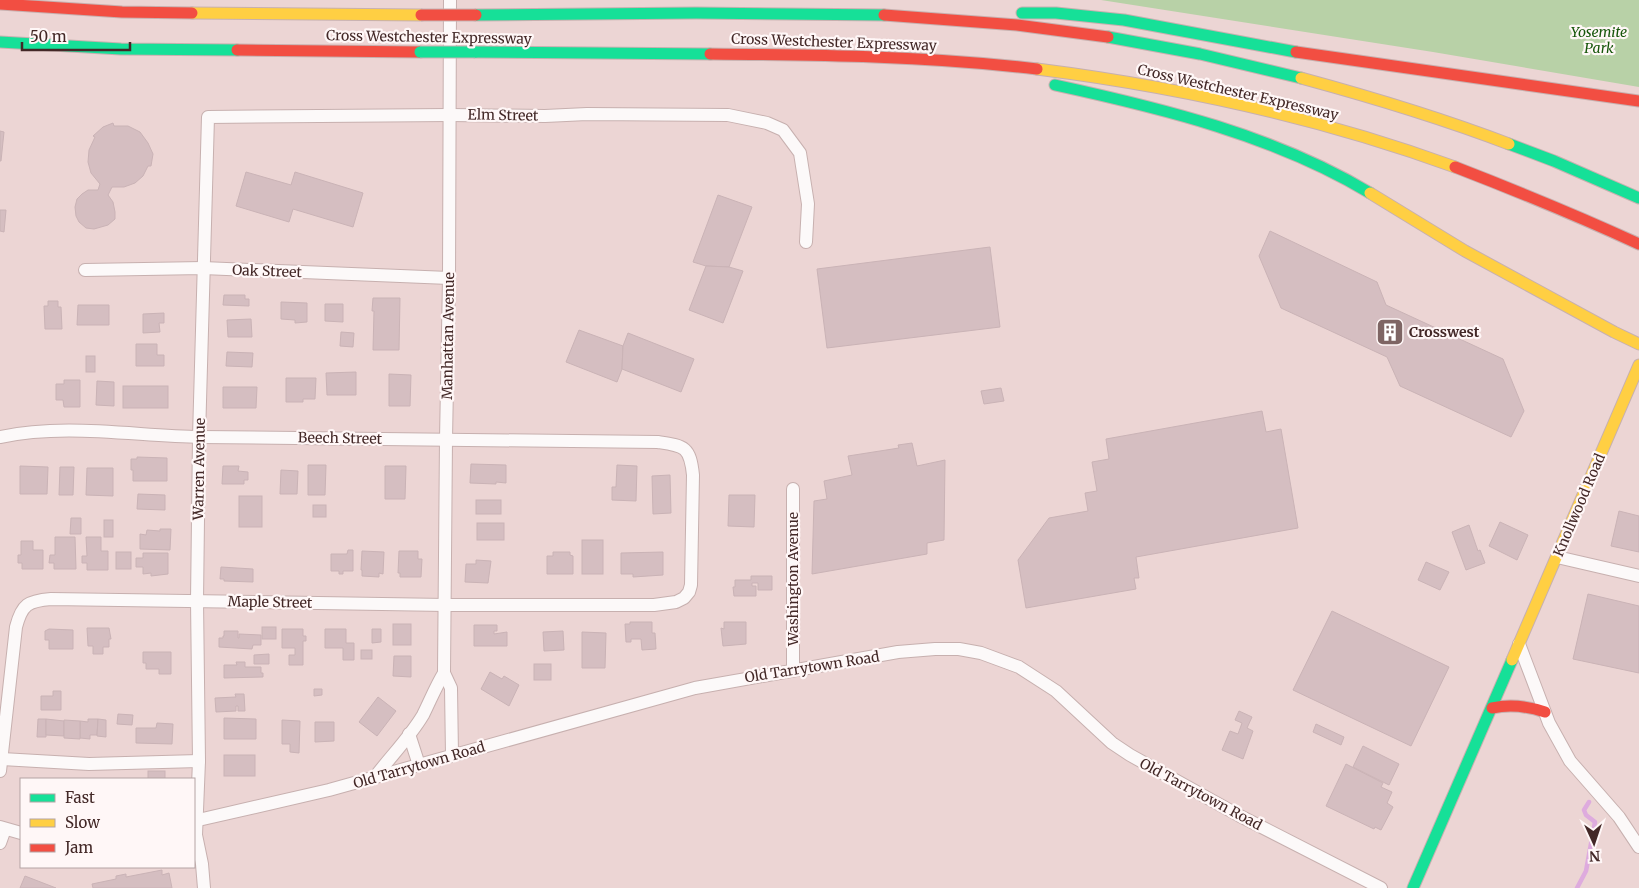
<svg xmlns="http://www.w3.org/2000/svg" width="1639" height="888" font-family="Merriweather,serif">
<rect width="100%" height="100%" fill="#ecd5d4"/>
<path fill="#b8d1a7" d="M1101 0H1639V87L1433 52Z"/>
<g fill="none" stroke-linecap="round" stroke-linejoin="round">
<path stroke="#deabde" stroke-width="4.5" d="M1577 888 1586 871 1595 822 1586 815 1584 810 1589 802"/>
</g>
<g fill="#d5bec1" stroke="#cab3b6">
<path d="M113 123 114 126H128L140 132 148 143 153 154 151 166H148L143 176 135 183 124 187H112L108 195 113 202 115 212V219L108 225 94 229 86 228 79 222 76 216 75 207 77 199 82 194 88 190H98L100 184 91 173 88 162 89 150 95 137 93 136 103 127Z"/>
<path d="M0 131 4 132 1 161H0Z"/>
<path d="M246 172 291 185 295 172 363 193 353 227 293 209 289 222 236 206Z"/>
<path d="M718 195 752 207 729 267 706 266 693 262Z"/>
<path d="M0 210H6L4 232 0 231Z"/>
<path d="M1270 231 1377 282 1386 305 1503 359 1524 411 1511 437 1400 386 1387 357 1281 308 1259 256Z"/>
<path d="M990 247 1000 327 827 348 817 269Z"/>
<path d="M706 266 729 267 743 271 723 323 689 310Z"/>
<path d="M224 295H245V299H249V306L223 305Z"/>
<path d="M373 298H400L399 350H373L374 311H372Z"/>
<path d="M48 301H58V307H61L62 329H45L44 306H48Z"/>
<path d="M281 302 307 303V322L295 323V320L281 319Z"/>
<path d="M325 304H343V322L325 321Z"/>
<path d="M78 305H109V325H77Z"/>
<path d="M164 313V323H159L160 332 143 333V314Z"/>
<path d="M251 319 252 337H228L227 320Z"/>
<path d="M579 330 623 346 622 369 617 382 566 362Z"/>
<path d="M341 332 354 333 353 347 340 346Z"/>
<path d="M628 333 694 359 681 392 622 369 623 346Z"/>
<path d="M136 344H157V355H164V366H136Z"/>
<path d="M227 352 253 353 252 367 226 366Z"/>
<rect x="86" y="356" width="9" height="16"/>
<path d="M356 372V395H327L326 373Z"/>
<path d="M389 374 411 375 410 406H389Z"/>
<path d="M286 378H316L315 399H303V402H286Z"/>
<path d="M64 380H80V407H64L63 400H56V384H64Z"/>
<path d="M97 381 114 382V406L96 405Z"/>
<rect x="123" y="386" width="45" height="22"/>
<path d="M223 387H257L256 408H223Z"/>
<path d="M1001 388 1004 401 984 404 981 391Z"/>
<path d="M1262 411 1266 432 1281 429 1298 528 1136 557 1139 578H1134L1136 589 1026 608 1018 560 1049 518 1088 511 1085 493 1097 491 1092 462 1109 459 1106 439Z"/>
<path d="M912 443 917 466 945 460 944 540 927 543V554L812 574 814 501 827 499 824 481 852 475 848 456 899 448 898 445Z"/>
<path d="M137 457 167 458V481H133V470H131V459H137Z"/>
<path d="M471 464 506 465V483L496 482V484L470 483Z"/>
<path d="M308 465H326L325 495H308Z"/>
<path d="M617 465 637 466 636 501 612 500V487H616Z"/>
<path d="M20 466 48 467 47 494H20Z"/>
<path d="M223 466H239L238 471 248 472V480H244V484H222Z"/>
<path d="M385 466H406L405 499H385Z"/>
<path d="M60 467H74L73 495H59Z"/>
<path d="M87 468H113V496L86 495Z"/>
<path d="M281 470 298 471 297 494H280Z"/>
<path d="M670 475 671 513 653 514 652 476Z"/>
<path d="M138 494 165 495V510L137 509Z"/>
<path d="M729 495H755L754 527 728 526Z"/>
<rect x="239" y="496" width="23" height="31"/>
<rect x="476" y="500" width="25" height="14"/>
<rect x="313" y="505" width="13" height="12"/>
<path d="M1619 511 1639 516V552L1611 546Z"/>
<path d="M71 518H81V534H70Z"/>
<rect x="104" y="520" width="9" height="17"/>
<path d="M1500 522 1528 535 1517 560 1489 546Z"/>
<rect x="477" y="523" width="27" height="17"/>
<path d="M1469 525 1478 551 1480 550 1485 563 1466 570 1452 532Z"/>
<path d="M160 529H171L170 550 140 549V534L146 535 147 530 160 531Z"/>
<path d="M55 537H75L76 569H54V563H49L50 555H55Z"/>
<path d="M86 537H101V551H108V570H87V563H82V556H87Z"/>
<rect x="582" y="540" width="21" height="34"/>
<path d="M21 541H33V550H43V569H22V563H18V555H21Z"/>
<path d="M348 550H353V571H343V574H339V571H331V554H347Z"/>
<path d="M362 551 384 552 383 574 379 573V577L362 576V570H361Z"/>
<path d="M399 551H418V559H422L421 577H400V573H398Z"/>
<rect x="116" y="552" width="15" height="17"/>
<path d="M553 552H570V555L573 556V574H547V556H553Z"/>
<path d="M663 552V575L633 577V574H621V553Z"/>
<path d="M143 553H168V574L151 576V573L143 574V567H136V558H143Z"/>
<path d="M476 560 491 561 488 583 465 582 466 564H476Z"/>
<path d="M1426 562 1449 572 1440 590 1418 580Z"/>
<path d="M221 567 253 569V582L224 581V579H220Z"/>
<path d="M751 576H772V590H758V583H752V586H756V596H734L733 587H735V580H751Z"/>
<path d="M1588 594 1639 606V673L1573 659Z"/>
<path d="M1332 611 1449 667 1411 746 1293 690Z"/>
<path d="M630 622H652V633H655L656 649 642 650 641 639H631V642H626L625 624H630Z"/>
<path d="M724 622H746V644L723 646 721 628 724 629Z"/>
<rect x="393" y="624" width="18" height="21"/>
<path d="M474 625H497V631H494V634L507 632V646H474Z"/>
<rect x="262" y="627" width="14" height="12"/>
<path d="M87 628H109L111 639H109V647H103V654H93V646H88Z"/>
<path d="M49 629 73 630V649H49V640H45V631Z"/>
<path d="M282 629H303V636H306V641H303V665H289V655H295V648H282Z"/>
<path d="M325 629H346V643H354V660H343V648H325Z"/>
<path d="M372 629H381V642L372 643Z"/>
<path d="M224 631H238V638H239V634L261 635V645H253L252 649 219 647V638H223V636H224Z"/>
<path d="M563 631 564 650 544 651 543 632Z"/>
<path d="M582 632 606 633 605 668H582Z"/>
<rect x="361" y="650" width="11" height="9"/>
<path d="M143 652H171V674H159V669H146V663H143Z"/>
<path d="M269 654V664H254V655Z"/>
<path d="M394 656H411V677L393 676Z"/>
<path d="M236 662H245V667H261V673H263V677L224 678V665H237Z"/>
<rect x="534" y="664" width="17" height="16"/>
<path d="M490 672 502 679 504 676 519 685 509 706 481 689Z"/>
<path d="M314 689H322V695L314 696Z"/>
<path d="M53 691H61V710H41V696H53Z"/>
<path d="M235 694H244L245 711H238V706H236V711L216 712 215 698 236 697Z"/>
<path d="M378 697 396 711 377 736 359 722Z"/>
<path d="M1239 711 1252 717 1247 728 1253 731 1243 759 1222 750 1230 731 1238 734 1242 723 1235 720Z"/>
<path d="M118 714 133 715 132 725 117 724Z"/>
<path d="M224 718 256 719V739H224Z"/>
<path d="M38 719H46V737H37Z"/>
<path d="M46 719 64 721V736L46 735Z"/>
<path d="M88 719H98L97 735H90V739L80 738V721L88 722Z"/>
<path d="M98 719 106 720V737L97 736Z"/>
<path d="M64 720 80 721V739L64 738Z"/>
<path d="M282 720 300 721 299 753 290 752V744H282Z"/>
<path d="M315 722H334V741L315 742Z"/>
<path d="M157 723 173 724 172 744 136 743V728H156Z"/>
<path d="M1316 724 1344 737 1341 745 1313 732Z"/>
<path d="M1363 746 1399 764 1389 785 1353 767Z"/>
<rect x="224" y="755" width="31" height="21"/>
<path d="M1346 764 1383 783 1381 787 1392 792 1387 803 1393 807 1381 830 1375 827 1374 829 1326 806Z"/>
<rect x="148" y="771" width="17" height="8"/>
<path d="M162 870V875L169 873 172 888H93L92 884 116 879V876L126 874V877Z"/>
<path d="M25 876 56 888H20Z"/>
</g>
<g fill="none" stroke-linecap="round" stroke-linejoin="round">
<g stroke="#c7b0af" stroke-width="14">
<g id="street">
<path d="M450 0 449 278 446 439 444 673 451 688 452 755"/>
<path d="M85 270 203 268 449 278"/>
<path d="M793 489V670"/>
<path d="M1557 557 1639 576"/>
<path d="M1519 644 1549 723 1570 761 1619 817 1639 847"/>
<path d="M409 734 419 765"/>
<path d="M2 759 89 764 199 761"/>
<path d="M0 771 16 627C22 604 28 601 51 599L446 605H654L676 602 684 598 689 592 691 585 693 475C690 446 684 446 658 442 506 441 353 440 200 437 136 436 64 423 1 437"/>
<path d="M375 777C391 756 410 737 423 715 430 701 436 686 444 673"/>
<path d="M194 821 329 790 695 688 898 652 935 649H959L981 653 1019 667 1056 691 1112 743 1130 755 1240 816 1381 888"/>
<path d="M0 827 21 833"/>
<path d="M0 843 5 829"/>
<path d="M204 888 202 864 196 835 199 761 197 601 199 437 208 117 450 115 545 116 587 114 728 115 767 123 783 130 800 153 808 204 806 242"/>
</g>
</g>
<g stroke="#c7b0af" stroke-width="13">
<g id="fast">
<path d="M1022 13H1056L1124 20 1296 52"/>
<path d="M476 15 696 13 884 15"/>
<path d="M1108 37 1200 54 1301 78"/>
<path d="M0 42 121 49 237 50"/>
<path d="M475 52 710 54"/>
<path d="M1055 85C1161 108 1276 136 1370 193"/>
<path d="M1509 144 1554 161 1639 198"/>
<path d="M1413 888 1512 660"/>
</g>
</g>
<g stroke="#c7b0af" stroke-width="13">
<g id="slow">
<path d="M192 13 421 15"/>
<path d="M1037 69C1179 87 1321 118 1455 167"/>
<path d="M1301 78C1371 97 1441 118 1509 144"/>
<path d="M1370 193 1465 251 1614 332 1639 344"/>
<path d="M1512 660 1639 365"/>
</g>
</g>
<g stroke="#c7b0af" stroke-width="13">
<g id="jam">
<path d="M0 4 122 12 192 13"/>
<path d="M884 15 1017 25 1108 37"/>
<path d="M237 50 420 52"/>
<path d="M1296 52 1639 101"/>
<path d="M710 54C820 55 928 56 1037 69"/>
<path d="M1455 167C1517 191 1578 216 1639 244"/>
<path d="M1492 708C1511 704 1527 706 1545 712"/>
</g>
</g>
<use href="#street" stroke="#fcf9f9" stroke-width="12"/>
<use href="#fast" stroke="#16e098" stroke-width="11"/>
<use href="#slow" stroke="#ffcf43" stroke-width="11"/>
<use href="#jam" stroke="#f24e42" stroke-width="11"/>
<g stroke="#c5b2b1" stroke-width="13" stroke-linecap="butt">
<path id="fast-bridge" d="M420 52H475"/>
</g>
<g stroke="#c5b2b1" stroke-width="13" stroke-linecap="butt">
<path id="jam-bridge" d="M421 15H476"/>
</g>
<use href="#fast-bridge" stroke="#16e098" stroke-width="11"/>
<use href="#jam-bridge" stroke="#f24e42" stroke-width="11"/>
</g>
<defs>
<g id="building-square" transform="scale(1.4375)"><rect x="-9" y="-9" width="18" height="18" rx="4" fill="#7e6564" stroke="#fff7f7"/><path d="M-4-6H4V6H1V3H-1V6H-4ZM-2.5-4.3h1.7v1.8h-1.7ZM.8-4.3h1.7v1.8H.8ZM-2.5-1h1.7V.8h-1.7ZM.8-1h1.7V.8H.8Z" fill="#fff"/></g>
</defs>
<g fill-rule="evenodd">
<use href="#building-square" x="1390" y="332"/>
</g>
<g text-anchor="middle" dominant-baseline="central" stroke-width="4.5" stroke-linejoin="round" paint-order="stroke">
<g font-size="14" font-style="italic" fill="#16560a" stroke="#fff7f7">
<text x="1599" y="32">Yosemite<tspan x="1599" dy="16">Park</tspan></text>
</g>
<g font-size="14" fill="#432827" stroke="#fff7f7">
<text transform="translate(429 37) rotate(1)">Cross Westchester Expressway</text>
<text transform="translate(834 42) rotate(2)">Cross Westchester Expressway</text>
<text transform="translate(1238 92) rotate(13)">Cross Westchester Expressway</text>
<text transform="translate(503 115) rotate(1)">Elm Street</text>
<text transform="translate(267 271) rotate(2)">Oak Street</text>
<text transform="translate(448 336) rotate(-89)">Manhattan Avenue</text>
<text transform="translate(340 438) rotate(1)">Beech Street</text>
<text transform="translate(199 469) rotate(-89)">Warren Avenue</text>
<text transform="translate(1579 505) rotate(-67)">Knollwood Road</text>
<text transform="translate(793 579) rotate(-90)">Washington Avenue</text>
<text transform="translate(270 602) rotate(1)">Maple Street</text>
<text transform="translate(812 667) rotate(-9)">Old Tarrytown Road</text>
<text transform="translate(419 765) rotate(-16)">Old Tarrytown Road</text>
<text transform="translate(1201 794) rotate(28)">Old Tarrytown Road</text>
</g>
<g font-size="14" font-weight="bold" fill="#432827" stroke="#fff7f7" text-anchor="start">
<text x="1409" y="332">Crosswest</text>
</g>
</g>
<rect x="20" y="778" width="175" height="90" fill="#fff7f7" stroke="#b4a4a4"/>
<rect x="30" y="794" width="25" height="8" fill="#16e098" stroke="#b4a4a4"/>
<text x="65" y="803" font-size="15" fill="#432827">Fast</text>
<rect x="30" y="819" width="25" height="8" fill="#ffcf43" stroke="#b4a4a4"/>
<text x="65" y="828" font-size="15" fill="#432827">Slow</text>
<rect x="30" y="844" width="25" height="8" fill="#f24e42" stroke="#b4a4a4"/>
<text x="65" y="853" font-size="15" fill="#432827">Jam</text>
<g transform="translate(1594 843) rotate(177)" stroke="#fff7f7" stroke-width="4" paint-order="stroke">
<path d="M0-4L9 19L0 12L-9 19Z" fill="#432827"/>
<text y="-8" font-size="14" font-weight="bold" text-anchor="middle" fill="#432827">N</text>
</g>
<path d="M22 42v8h108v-8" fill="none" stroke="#432827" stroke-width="2.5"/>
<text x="30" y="42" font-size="15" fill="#432827" stroke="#fff7f7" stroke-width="4" paint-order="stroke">50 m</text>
</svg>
